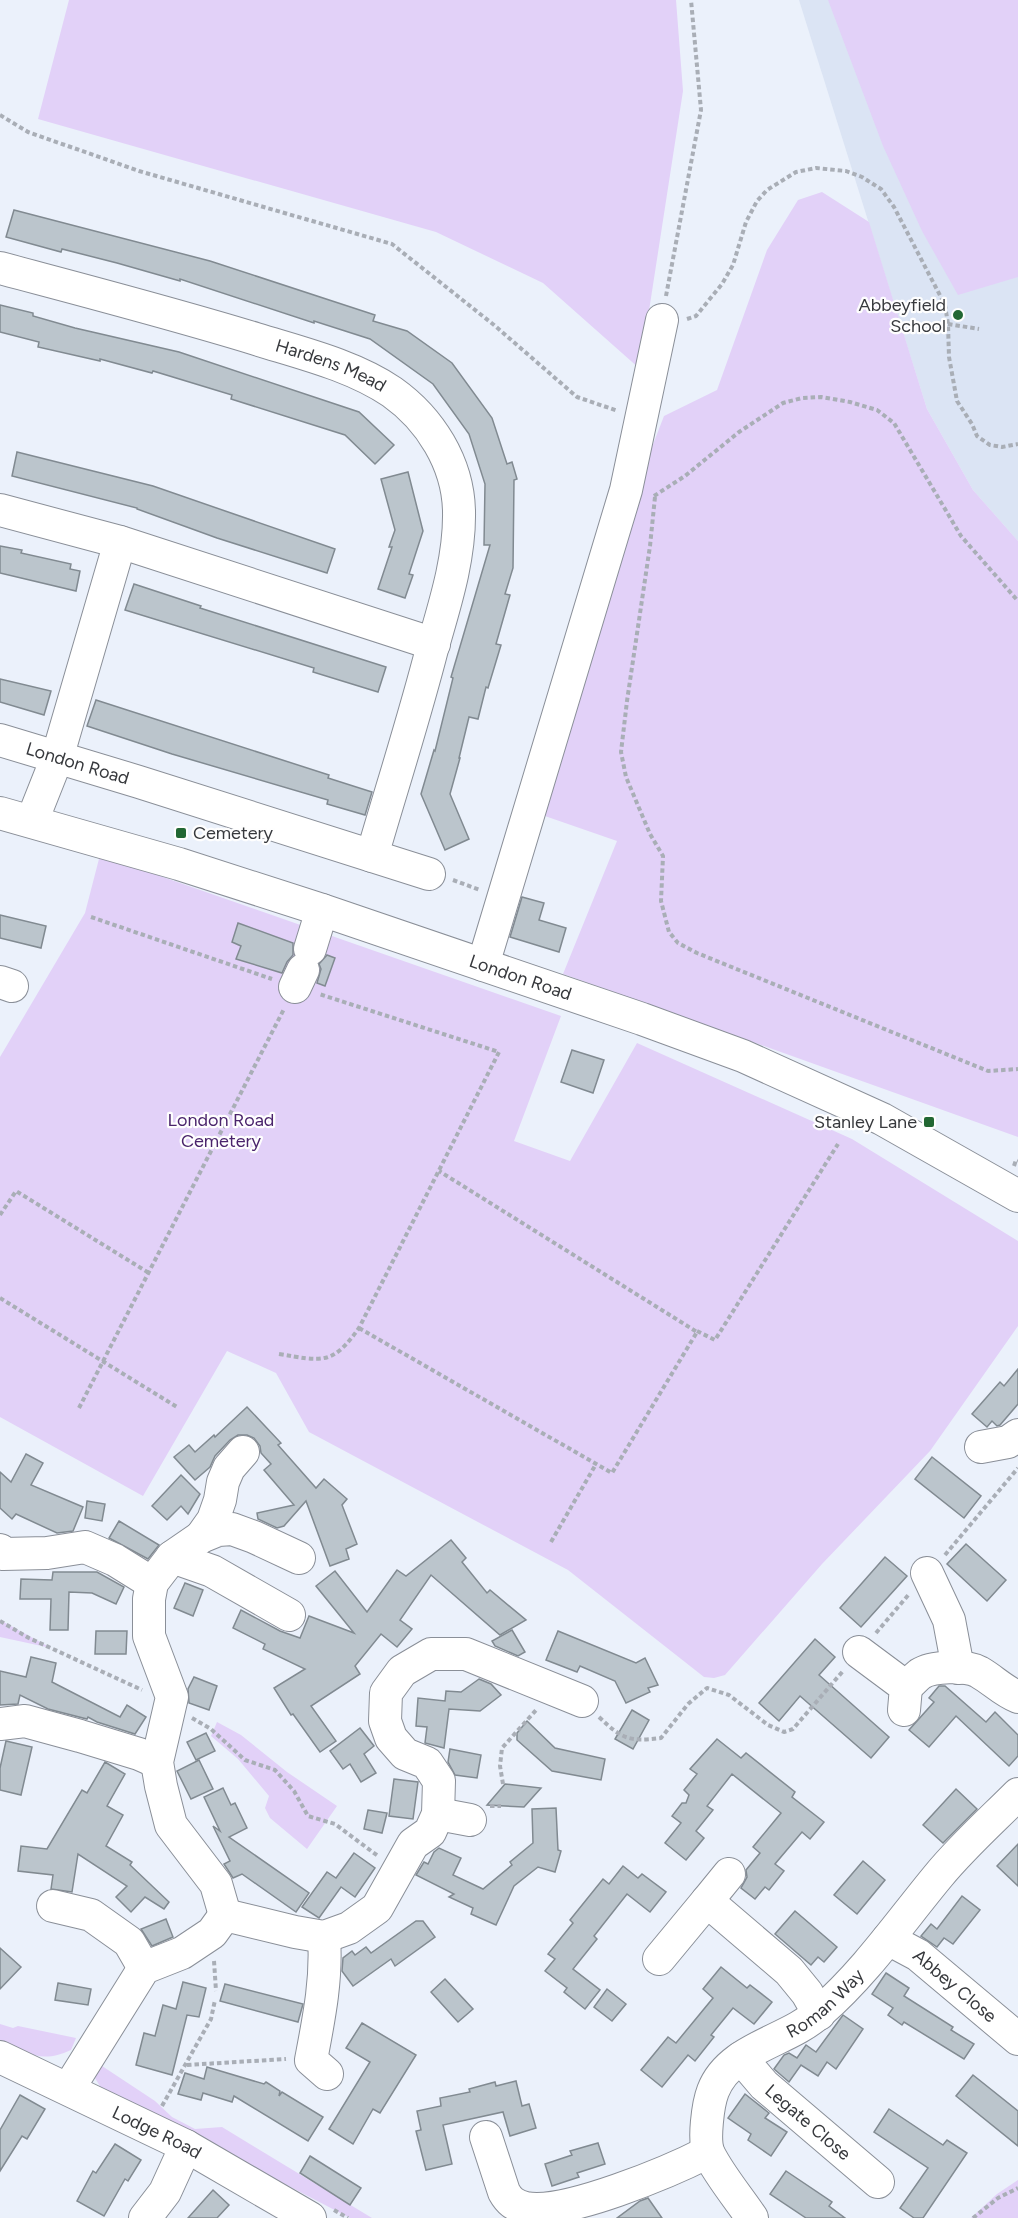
<svg xmlns="http://www.w3.org/2000/svg" width="1018" height="2218" font-family="Figtree,sans-serif">
<rect width="100%" height="100%" fill="#ebf1fb"/>
<path fill="#dbe4f4" d="M799 0H1018V541L973 490 927 409Z"/>
<g fill="#e2d1f8">
<path d="M69 0H676L683 91 640 369 543 283 436 232 38 119Z"/>
<path d="M828 0H1018V277L958 295 922 231 883 146Z"/>
<path d="M822 192 869 222 927 409 973 490 1018 541V1137L563 974 617 841 542 815 635 491 664 416 717 390 767 250 798 200Z"/>
<path d="M100 855 561 1016 514 1141 570 1161 637 1043 852 1139 1018 1241V1326L930 1451 822 1564 725 1675 714 1678 704 1677 568 1570 309 1432 276 1373 227 1351 143 1496 0 1417V1057L85 913Z"/>
<path d="M0 1620 51 1648 0 1637Z"/>
<path d="M217 1722 241 1735 287 1772 337 1806 307 1849 270 1818 265 1808 269 1796 238 1759 211 1736Z"/>
<path d="M0 2024 13 2028 18 2026 76 2038 71 2050C41 2064 28 2053 0 2040Z"/>
<path d="M99 2064 155 2101 172 2117 195 2129 222 2127 372 2218H350L101 2088 92 2073Z"/>
<path d="M1018 2180V2218H971L997 2194Z"/>
</g>
<g fill="#bbc5cc" stroke="#818a91" stroke-width="1.5">
<path d="M14 210 210 261 375 315 373 321 407 331 452 363 492 418 507 464 512 462 517 479 514 480 513 568 505 594 510 595 496 644 501 645 488 688 486 687 478 719 469 717 459 758H460L450 794 469 839 445 850 421 794 434 750 435 751 453 678 451 677 490 545H484L485 484 469 434 433 384 370 339 314 321V323L180 279V281L117 263 62 249 61 252 6 237Z"/>
<path d="M0 305 33 313V316L75 328 179 352 359 412 394 445 375 464 345 435 231 399 232 395 153 371 152 373 100 359V361L38 347 39 342 0 332Z"/>
<path d="M17 452 153 486 335 549 327 573 217 538 137 509V508L12 476Z"/>
<path d="M408 472 423 531 409 574 413 575 405 598 378 589 392 547H389L395 530 381 479Z"/>
<path d="M0 546 22 550 21 553 71 564 70 569 80 571 76 591 0 573Z"/>
<path d="M134 584 201 606 200 608 386 667 378 692 313 672 314 668 125 610Z"/>
<path d="M0 679 51 691 44 715 0 702Z"/>
<path d="M96 700 329 775 328 778 372 792 365 815 327 804 328 800 172 754 87 726Z"/>
<path d="M522 897 544 903 539 920 566 928 559 952 510 937Z"/>
<path d="M0 915 46 926 41 948 0 938Z"/>
<path d="M238 923 293 943V955L287 962 282 973 236 959 241 946 232 942Z"/>
<path d="M327 955 335 958 325 986 317 983 321 969 319 964Z"/>
<path d="M572 1050 604 1060 593 1093 561 1082Z"/>
<path d="M1018 1369V1404L1000 1425 997 1426 992 1421 987 1427 972 1414 1000 1382 1004 1386Z"/>
<path d="M247 1407 281 1443 278 1445 316 1488 324 1479 347 1499 342 1505 357 1544 346 1549 349 1559 330 1566 306 1501 284 1526 277 1528 258 1519 257 1513 294 1505 264 1470 271 1464 261 1453 260 1446 254 1438 247 1435H238L230 1440 215 1456 210 1467 195 1480 174 1457 189 1445 195 1452 214 1435 215 1437Z"/>
<path d="M26 1454 43 1463 31 1485 83 1507 73 1531 57 1533 16 1514 12 1519 0 1508V1472L11 1482Z"/>
<path d="M932 1457 981 1496 964 1518 915 1479Z"/>
<path d="M181 1475 200 1494 188 1514 181 1506 167 1520 152 1506Z"/>
<path d="M87 1501 105 1504 102 1521 85 1518Z"/>
<path d="M119 1521 159 1545 148 1559 109 1538Z"/>
<path d="M451 1540 466 1558 462 1562 487 1593 490 1590 526 1620 500 1635 431 1575 400 1620 412 1629 397 1647 381 1634 355 1666 360 1674 311 1706 336 1741 320 1752 293 1714 291 1715 274 1688 305 1669 263 1649 265 1644 233 1628 241 1610 280 1631 300 1638 309 1616 354 1633 316 1586 335 1571 367 1612 397 1570 406 1576Z"/>
<path d="M966 1544 1006 1580 987 1601 947 1564Z"/>
<path d="M885 1557 907 1576 861 1627 840 1608Z"/>
<path d="M53 1572H97L124 1587 116 1604 92 1593 69 1592 68 1630H50L51 1599H20L21 1579 52 1580Z"/>
<path d="M185 1583 203 1590 193 1616 174 1608Z"/>
<path d="M512 1630 525 1652 518 1656 495 1646 492 1641Z"/>
<path d="M96 1631H127L126 1654H95Z"/>
<path d="M558 1631 636 1663 645 1658 658 1685 648 1688 650 1692 626 1703 615 1681 580 1666 577 1672 546 1660Z"/>
<path d="M815 1639 835 1657 819 1675 889 1737 871 1758 800 1696 779 1721 759 1703Z"/>
<path d="M31 1657 56 1663 52 1682 120 1717 127 1705 146 1717 135 1734 97 1722 88 1717 87 1719 48 1709 20 1695 18 1704 0 1705V1671L26 1677Z"/>
<path d="M194 1677 217 1686 209 1710 189 1703 188 1689Z"/>
<path d="M479 1679 491 1684 501 1695 480 1711 449 1709 444 1748 425 1743 427 1727 416 1726 418 1698 445 1701 446 1691 461 1692Z"/>
<path d="M939 1686H945L986 1722 995 1712 1018 1735V1756L1009 1766 956 1716 929 1747 909 1730 934 1702 929 1698Z"/>
<path d="M632 1710 649 1720 633 1749 615 1739Z"/>
<path d="M527 1721 555 1748 605 1759 601 1780 552 1771 517 1740V1733Z"/>
<path d="M360 1728 374 1746 364 1754 376 1773 361 1782 350 1764 343 1769 330 1751Z"/>
<path d="M206 1733 215 1751 196 1760 187 1742Z"/>
<path d="M717 1739 741 1758 746 1753 795 1792 792 1797 824 1822 810 1839 802 1832 775 1864 784 1871 769 1890 765 1887 755 1899 741 1888 747 1877 746 1870 760 1853 753 1847 781 1813 732 1774 707 1806 713 1810 696 1831 704 1838 686 1860 665 1843 681 1823 672 1816 682 1803H686L689 1795 684 1790 697 1774 690 1769Z"/>
<path d="M6 1741 32 1747 21 1795 0 1790V1768Z"/>
<path d="M450 1749 481 1755 477 1778 455 1775 448 1762Z"/>
<path d="M199 1760 213 1789 191 1799 177 1771Z"/>
<path d="M105 1762 125 1774 107 1806 123 1815 106 1846 132 1862 130 1865 169 1902 164 1909 145 1897 131 1912 116 1897 127 1886 78 1854 72 1892 51 1889 53 1875 18 1871 21 1846 47 1849 82 1790 87 1793Z"/>
<path d="M394 1779 418 1782 413 1819 389 1816Z"/>
<path d="M505 1784 541 1788 524 1807 487 1805Z"/>
<path d="M223 1788 231 1805 235 1803 247 1828 229 1837 309 1893 296 1912 242 1874 233 1878 224 1864 230 1861 213 1826 220 1831 204 1797Z"/>
<path d="M956 1789 977 1809 943 1843 923 1825Z"/>
<path d="M556 1808 558 1850 561 1851 555 1872 538 1867 514 1886 496 1925 471 1914 473 1908 449 1897 454 1894 416 1875 424 1862 428 1864 434 1852 439 1848 461 1858 453 1875 483 1889 512 1865 510 1862 533 1843 532 1809Z"/>
<path d="M368 1810 387 1813 382 1833 364 1829Z"/>
<path d="M1018 1844V1886L997 1866Z"/>
<path d="M354 1853 375 1868 355 1897 341 1887 319 1918 302 1907 327 1872 336 1878Z"/>
<path d="M863 1861 885 1880 857 1914 834 1895Z"/>
<path d="M623 1866 638 1878 642 1874 666 1892 650 1912 627 1894 594 1936 597 1939 573 1969 600 1990 585 2009 564 1992 567 1988 545 1971 555 1959 548 1954 573 1923 570 1920 603 1879 609 1884Z"/>
<path d="M962 1896 980 1910 953 1944 944 1938 937 1947 921 1936 931 1924 937 1929Z"/>
<path d="M795 1911 837 1947 824 1962 818 1957 811 1965 775 1934Z"/>
<path d="M166 1919 173 1937 152 1946 141 1929Z"/>
<path d="M416 1921H423L435 1937 395 1966 391 1959 353 1986 342 1971 343 1958 352 1951 355 1955 366 1947 371 1953Z"/>
<path d="M0 1948 21 1967 0 1989Z"/>
<path d="M721 1967 747 1988 750 1985 772 2002 754 2024 733 2008 711 2035 714 2037 695 2061 688 2055 662 2087 641 2070 668 2037 676 2043 713 1998 703 1989Z"/>
<path d="M886 1973 909 1988 904 1996 953 2027 951 2030 974 2044 964 2059 904 2022 902 2025 888 2015 893 2008 872 1994Z"/>
<path d="M445 1979 473 2009 458 2022 431 1992Z"/>
<path d="M183 1982 206 1988 199 2017 187 2015 172 2075 136 2065 144 2033 155 2036 163 2005 176 2009Z"/>
<path d="M58 1983 91 1989 88 2005 55 2000Z"/>
<path d="M225 1984 303 2004 298 2022 220 2001Z"/>
<path d="M607 1989 626 2004 612 2021 594 2007Z"/>
<path d="M843 2015 863 2029 836 2069 827 2062 818 2076 801 2065 789 2082 774 2069 784 2055 789 2053 797 2058 806 2045 816 2052Z"/>
<path d="M362 2023 416 2055 380 2113 373 2109 353 2144 329 2129 370 2062 346 2048Z"/>
<path d="M207 2067 264 2084 266 2082 280 2091 279 2096 282 2092 323 2117 308 2141 234 2096 232 2102 203 2093 201 2100 178 2094 185 2073 204 2079Z"/>
<path d="M973 2075 1018 2111V2146L956 2096Z"/>
<path d="M516 2081 522 2106 529 2104 536 2128 510 2136 503 2112 443 2125 452 2164 426 2170 416 2131 421 2130 417 2111 441 2106 440 2098 470 2092 469 2089 495 2082 496 2086Z"/>
<path d="M745 2094 769 2113 765 2118 787 2132 771 2156 748 2140 751 2134 728 2118Z"/>
<path d="M20 2095 45 2109 27 2139 22 2136 0 2171V2130Z"/>
<path d="M889 2109 943 2145 947 2140 967 2153 923 2218H914L900 2208 928 2168 874 2132Z"/>
<path d="M598 2143 605 2164 577 2173 579 2177 552 2186 545 2164 572 2155 570 2151Z"/>
<path d="M115 2144 141 2160 128 2181 125 2179 104 2216 77 2201 93 2171 96 2173Z"/>
<path d="M310 2156 361 2188 350 2205 300 2173Z"/>
<path d="M786 2171 832 2202 829 2206 845 2218H806L770 2194Z"/>
<path d="M213 2190 229 2205 217 2218H188Z"/>
<path d="M648 2198 662 2218H617L640 2201Z"/>
</g>
<g fill="none" stroke-linecap="round" stroke-linejoin="round">
<g stroke="#8a8f98" stroke-width="34">
<g id="minor">
<path id="s1" d="M0 268C86 291 171 313 256 339 301 353 352 365 392 392 430 419 458 463 459 511 460 558 445 604 432 649 414 719 392 787 372 856"/>
<path d="M0 510 120 542 434 644"/>
<path id="s2" d="M0 740 139 782 429 874"/>
<path id="s3" d="M0 813 179 864 322 910 642 1019 743 1056 882 1119 1018 1196"/>
<path d="M32 821 57 758 120 542"/>
<path d="M310 949 322 910"/>
<path d="M483 965 626 490 662 320"/>
<path d="M0 982 12 986"/>
<path d="M295 987 303 970"/>
<path d="M981 1447 1008 1442 1018 1435"/>
<path d="M201 1537 213 1520 220 1500 223 1482 229 1468 243 1452"/>
<path d="M0 1550 3 1554 47 1553 85 1547 115 1560 152 1583"/>
<path d="M172 1557 212 1571 289 1615"/>
<path d="M927 1573 949 1620 958 1668"/>
<path d="M859 1652 906 1687 904 1710"/>
<path d="M906 1687C911 1683 915 1678 920 1674 932 1666 966 1665 979 1672 993 1680 1003 1691 1018 1697"/>
<path d="M0 1724 25 1721 80 1736 139 1754 157 1762"/>
<path d="M438 1814 470 1820"/>
<path d="M707 1901 729 1874"/>
<path d="M53 1906 91 1915 129 1942 144 1968"/>
<path d="M225 1915 216 1884 171 1825 161 1786 157 1762 172 1697 149 1636V1599L152 1583 172 1557 201 1537 218 1530 232 1529 254 1537 299 1558"/>
<path d="M324 1937C327 1979 319 2018 311 2060L327 2074"/>
<path id="s4" d="M888 1939 918 1955 1018 2039"/>
<path d="M659 1959 707 1901 789 1971 807 1993 819 2014"/>
<path id="s5" d="M0 2057 186 2146 310 2218"/>
<path id="s6" d="M741 2058 764 2085 878 2182"/>
<path d="M69 2088 144 1968 182 1953 212 1933 225 1915 295 1932 324 1937 349 1928 377 1908 413 1844 430 1832 438 1814 439 1781 427 1763 405 1754 391 1738 385 1721 386 1693 402 1671 431 1654H466L582 1701"/>
<path d="M486 2137 504 2192C509 2201 514 2205 525 2208 565 2216 671 2171 708 2152"/>
<path d="M145 2218 165 2192 186 2146"/>
<path id="s7" d="M752 2218C738 2197 720 2176 709 2154 703 2141 708 2104 713 2091 730 2047 788 2042 820 2012 866 1972 900 1922 939 1875 963 1846 991 1821 1018 1794"/>
</g>
</g>
<g stroke="#a9aeb6" stroke-width="4" stroke-dasharray="4.5 3" stroke-linecap="butt">
<path d="M0 115 28 132 139 171 392 244 494 325 577 397 618 411"/>
<path d="M666 296 701 110 691 0"/>
<path d="M687 319 696 316 722 284 733 265 746 222 757 201 767 190 796 172 816 168 846 171 862 177 881 189 894 207 945 305 948 324 949 357 957 401 972 424 977 436 990 445 1002 447 1018 444"/>
<path d="M948 324 979 329"/>
<path d="M654 496 685 476 739 432 783 403 802 398 821 397 850 402 877 410 894 423 961 536 1018 601"/>
<path d="M655 497 650 546 627 701 621 752 626 777 650 834 663 856 661 901 669 932 678 943 697 953 988 1071 1018 1069"/>
<path d="M453 880 480 890"/>
<path d="M91 917 272 979"/>
<path d="M1014 1166 1016 1160 1018 1161"/>
<path d="M0 1215 16 1191 149 1273"/>
<path d="M0 1298 177 1407"/>
<path d="M359 1328 612 1473 697 1332 439 1171"/>
<path d="M697 1331 715 1340 838 1144"/>
<path d="M279 1354C322 1361 332 1366 359 1328L499 1052 319 994"/>
<path d="M79 1408 284 1009"/>
<path d="M551 1542 596 1464"/>
<path d="M945 1555 1018 1468"/>
<path d="M0 1621 29 1638 142 1690"/>
<path d="M876 1633 910 1593"/>
<path d="M599 1717C622 1739 629 1742 661 1738L688 1704 707 1688 729 1695 768 1725 784 1732 793 1729 843 1671"/>
<path d="M192 1718 211 1729 245 1760 275 1770 294 1791 308 1816 335 1824 378 1856"/>
<path d="M503 1784 500 1766 502 1748 537 1709"/>
<path d="M490 1806H501"/>
<path d="M214 1961 216 1991"/>
<path d="M187 2065 286 2059"/>
<path d="M162 2106 211 2019 215 2000"/>
<path d="M334 2210 348 2218"/>
<path d="M973 2218 998 2198 1018 2188"/>
</g>
<use href="#minor" stroke="#fff" stroke-width="32"/>
</g>
<g fill="#226733" stroke="#fefefe" stroke-width="2">
<circle cx="958" cy="315" r="6"/>
<rect x="175" y="827" width="12" height="12" rx="3"/>
<rect x="923" y="1116" width="12" height="12" rx="3"/>
</g>
<g text-anchor="middle" dominant-baseline="central" stroke-width="4.5" stroke-linejoin="round" paint-order="stroke">
<g font-size="18" fill="#37393d" stroke="#fefefe" text-anchor="end">
<text x="946" y="305">Abbeyfield<tspan x="946" dy="21">School</tspan></text>
<text x="193" y="833" text-anchor="start">Cemetery</text>
<text x="917" y="1122">Stanley Lane</text>
</g>
<g font-size="18" fill="#37393d" stroke="#fefefe">
<text stroke="none"><textPath href="#s1" startOffset="345">Hardens Mead</textPath></text>
<text stroke="none"><textPath href="#s2" startOffset="81">London Road</textPath></text>
<text stroke="none"><textPath href="#s3" startOffset="546">London Road</textPath></text>
<text stroke="none"><textPath href="#s4" startOffset="82">Abbey Close</textPath></text>
<text stroke="none"><textPath href="#s7" startOffset="286">Roman Way</textPath></text>
<text stroke="none"><textPath href="#s6" startOffset="93">Legate Close</textPath></text>
<text stroke="none"><textPath href="#s5" startOffset="174">Lodge Road</textPath></text>
</g>
<g font-size="18" fill="#4a246c" stroke="#fefefe">
<text x="221" y="1120">London Road<tspan x="221" dy="21">Cemetery</tspan></text>
</g>
</g>
</svg>
